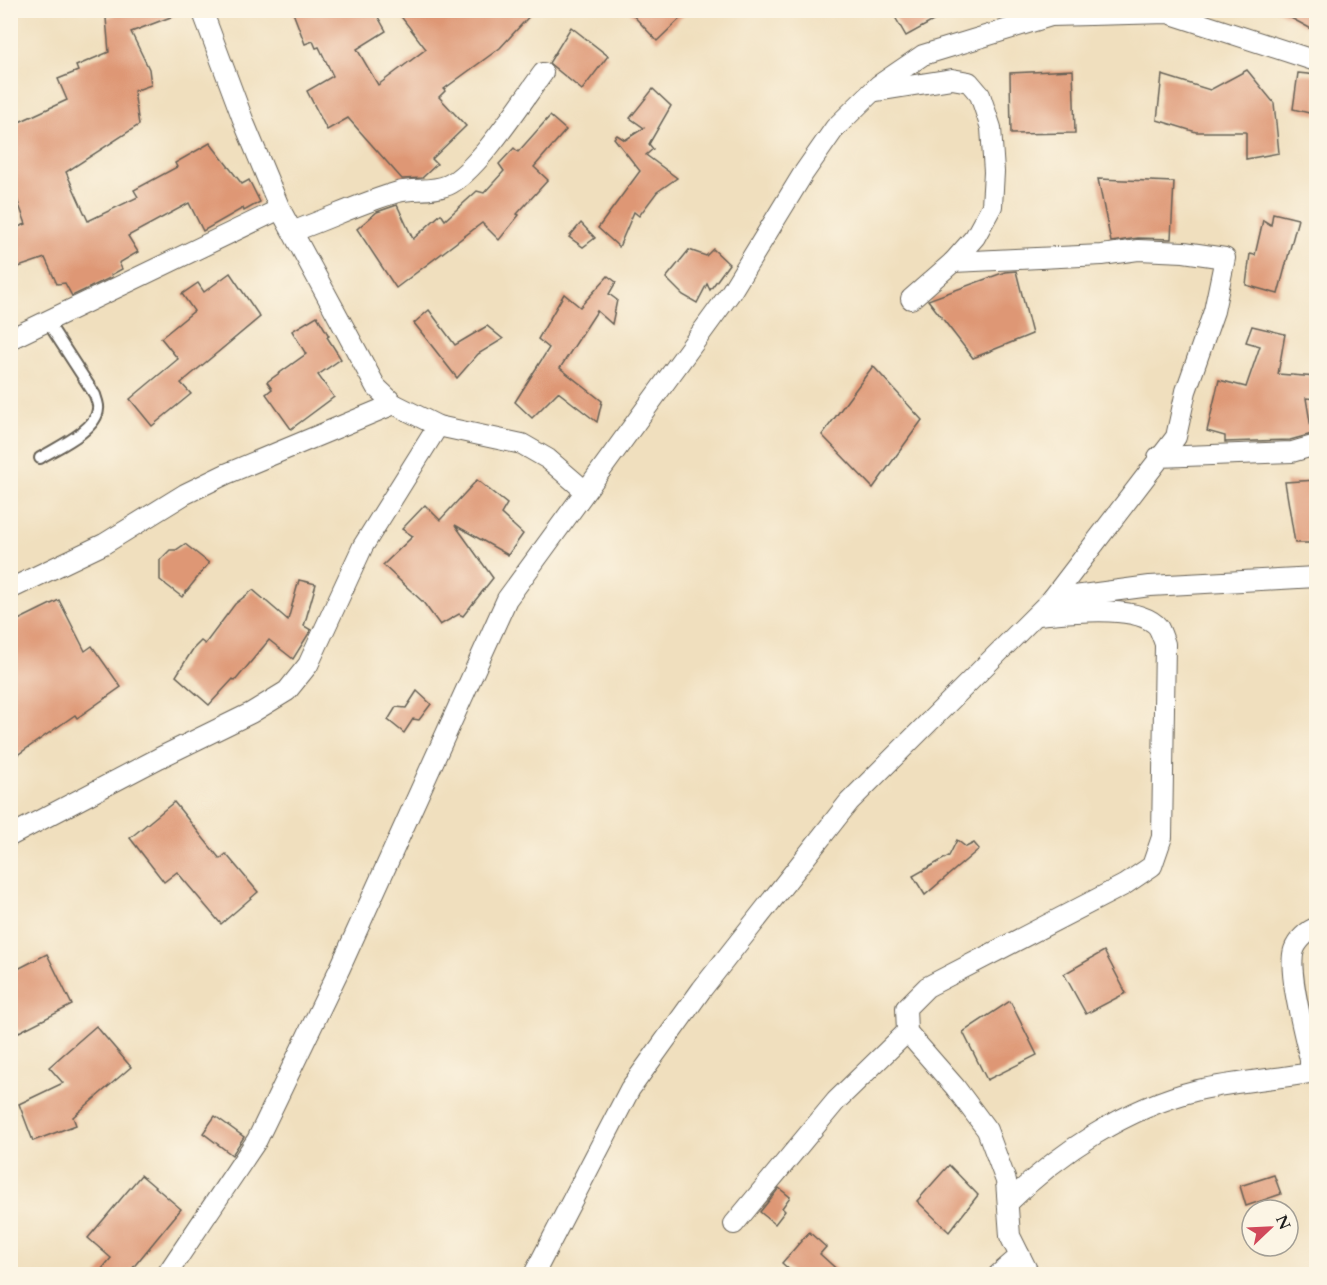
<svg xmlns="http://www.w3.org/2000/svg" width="1327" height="1285" font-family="Cardo,serif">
<rect width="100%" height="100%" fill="#fcf5e5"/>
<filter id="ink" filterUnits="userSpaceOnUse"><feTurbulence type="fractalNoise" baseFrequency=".0167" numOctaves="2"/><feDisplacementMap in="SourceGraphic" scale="12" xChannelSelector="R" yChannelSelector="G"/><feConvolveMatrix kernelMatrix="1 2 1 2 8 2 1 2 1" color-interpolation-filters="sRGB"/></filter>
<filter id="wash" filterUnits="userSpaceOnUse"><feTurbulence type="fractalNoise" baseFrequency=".008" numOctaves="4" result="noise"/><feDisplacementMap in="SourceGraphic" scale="24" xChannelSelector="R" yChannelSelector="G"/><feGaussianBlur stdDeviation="1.35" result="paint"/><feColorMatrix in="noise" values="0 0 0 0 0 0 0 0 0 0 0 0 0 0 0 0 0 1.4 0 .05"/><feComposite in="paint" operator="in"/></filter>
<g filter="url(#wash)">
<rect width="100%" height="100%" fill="#f0dfbe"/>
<g id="blocks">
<g fill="#de9774">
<path d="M128 10 184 12 131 32 149 69 151 85 134 91 139 125 66 172 88 221 138 197 134 190 177 167 175 163 210 143 242 184 249 180 260 202 244 211 243 208 203 231 189 203 128 236 138 252 119 263 122 269 111 275 112 277 72 296 65 283 57 284 45 258 10 270V230L26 224 10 180V132L19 128 17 123 67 100 58 79 78 71 76 66 109 52 106 18Z"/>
<path d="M292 10H374L386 31 357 49 378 85 426 49 396 10H535L500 48 444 89 445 91 439 97 466 126 432 159 437 164 422 178 402 179 348 118 327 130 307 91 333 76 319 47 316 48 313 41 305 44Z"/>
<path d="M628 10H689L657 41Z"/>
<path d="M891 10H953L906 36Z"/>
<path d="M1276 10H1317V32Z"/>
<path d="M571 27 608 56 582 90 549 63Z"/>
<path d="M1073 70 1075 133 1011 134 1010 73Z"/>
<path d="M1247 70 1274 103 1279 153 1246 159V132H1196L1157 120 1162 75 1210 90Z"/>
<path d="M1298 73 1317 75V115L1293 109Z"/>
<path d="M653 89 671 106 649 144 653 149 646 155 677 178 657 192 639 216 634 212 619 247 598 228 640 171 614 138 617 135 625 140 644 128 630 118Z"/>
<path d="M550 116 566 130 534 167 548 180 517 214 519 215 499 240 482 223 396 288 357 229 377 212 397 205 413 239 441 214 445 220 477 191 484 193 504 171 499 164 514 148 518 152Z"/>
<path d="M1098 179 1174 182 1171 239 1138 238 1111 242Z"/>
<path d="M1273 213 1298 219 1278 294 1246 285 1250 254 1255 255 1263 220 1271 225Z"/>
<path d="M581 223 595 238 583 247 569 237Z"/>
<path d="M713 249 729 264 710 290 707 284 697 303 683 295 666 278 689 250 706 256Z"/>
<path d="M1016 271 1032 334 973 358 928 300 1005 272Z"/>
<path d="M230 273 260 317 181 383 191 394 152 426 130 399 178 359 161 338 194 311 182 294 198 283 204 292Z"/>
<path d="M608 276 616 282 609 294 617 300 612 324 597 311 560 368 602 401 597 422 558 392 532 418 515 402 549 348 538 339 564 294 580 307Z"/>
<path d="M429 310 455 345 487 326 503 339 478 354 457 378 414 323Z"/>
<path d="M317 316 329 336 327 337 341 359 318 375 334 397 291 429 266 394 272 389 267 382 306 354 292 331Z"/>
<path d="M1252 326 1285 334 1278 374 1317 377V399L1306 398 1312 434 1290 440 1225 442V436L1207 431 1219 380 1246 387 1260 346 1246 342Z"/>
<path d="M873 366 922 420 873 488 822 435Z"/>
<path d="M477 480 507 504 501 514 523 534 508 555 455 525 493 578 463 616 459 614 440 625 423 602 383 565 413 536 402 529 425 505 440 520Z"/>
<path d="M1317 480V543H1295L1285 482Z"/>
<path d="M185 544 209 563 182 597 160 580V560L170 550H176Z"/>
<path d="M299 580 316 584 304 626 311 630 293 659 269 640 235 681 233 679 209 705 176 676 193 649 201 641 205 644 235 604 253 590 288 620Z"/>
<path d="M59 600 85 651 92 646 121 687 77 718 75 715 10 760V624Z"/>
<path d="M417 691 431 704 419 720 413 719 404 733 388 720 396 707 406 708Z"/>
<path d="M174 802 220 859 226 854 258 892 221 924 177 872 164 882 130 838Z"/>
<path d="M957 840 966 847 974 843 979 849 925 895 913 876 949 856Z"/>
<path d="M1104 951 1126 993 1086 1014 1064 974Z"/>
<path d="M47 954 72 1005 19 1032 10 1019V973Z"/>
<path d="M1010 1001 1037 1055 987 1080 963 1032Z"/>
<path d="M96 1026 131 1067 73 1117 76 1125 33 1141 19 1104 63 1083 49 1067Z"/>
<path d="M215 1116 244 1137 232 1155 203 1133Z"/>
<path d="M949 1165 978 1195 949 1232 917 1201Z"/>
<path d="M141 1175 181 1209 127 1275H97L111 1258 88 1238Z"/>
<path d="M1274 1175 1281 1194 1246 1206 1240 1186Z"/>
<path d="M779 1188 790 1197 782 1208 785 1211 775 1224 760 1212Z"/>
<path d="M809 1232 826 1247 820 1254 843 1275H795L782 1263Z"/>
</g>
</g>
</g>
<g filter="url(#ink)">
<use href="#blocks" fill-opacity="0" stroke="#666055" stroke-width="1.5"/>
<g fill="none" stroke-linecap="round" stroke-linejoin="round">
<g stroke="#666055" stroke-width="14">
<path id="service" d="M40 458C56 448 97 430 98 409 99 405 96 399 95 395L47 321"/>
</g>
<g stroke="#666055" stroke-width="22">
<g id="minor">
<path d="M202 10 245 125 280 209 376 387 394 404 438 426 522 444 548 459 584 490"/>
<path d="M877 91 952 79 969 82 980 95 991 128 994 172 992 206 975 237 953 262 911 299"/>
<path d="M294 231C328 219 363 202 398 192 414 188 432 192 448 185 477 172 523 100 543 73"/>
<path d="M10 339 280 209"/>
<path d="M1158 457 1292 452 1316 445"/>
<path d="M10 589 104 544 185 494 226 474 394 404"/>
<path d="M1052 599 1150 586 1316 577"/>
<path d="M10 836 159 758 251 713 287 691 308 665 363 546 438 426"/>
<path d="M1008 1203C1059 1152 1126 1108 1198 1090 1234 1082 1273 1079 1310 1073V1060C1305 1036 1287 971 1294 950 1297 941 1308 930 1316 928"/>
<path d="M734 1224 836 1101 907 1032"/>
<path d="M167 1274 257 1140 340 968 507 599 731 292 803 174 835 128 879 85 923 55 1051 16 1168 13 1316 61"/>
<path d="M534 1274 630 1089 702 989 849 802 1052 599 1176 437 1186 391 1214 311 1225 258 1184 252 1138 250 1102 255 953 262"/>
<path d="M999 1274 1020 1256"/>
<path d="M1029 1274 1010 1236 1006 1181 987 1130 955 1087 907 1032 906 1008 927 987 1124 885 1152 866 1162 837 1165 644C1163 639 1161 632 1158 627 1139 603 1065 613 1037 615"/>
</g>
</g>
<use href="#service" stroke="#fff" stroke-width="10"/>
<use href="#minor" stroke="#fff" stroke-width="20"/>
</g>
</g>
<rect width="1327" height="1285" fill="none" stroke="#fcf5e5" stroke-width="36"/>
<g transform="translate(1270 1228) rotate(67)"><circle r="28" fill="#fcf5e5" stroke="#a29e95" stroke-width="1.5"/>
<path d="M0-4.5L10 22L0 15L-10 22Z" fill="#d1495b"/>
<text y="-9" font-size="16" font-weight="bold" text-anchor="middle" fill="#1c1c1c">N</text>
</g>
</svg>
